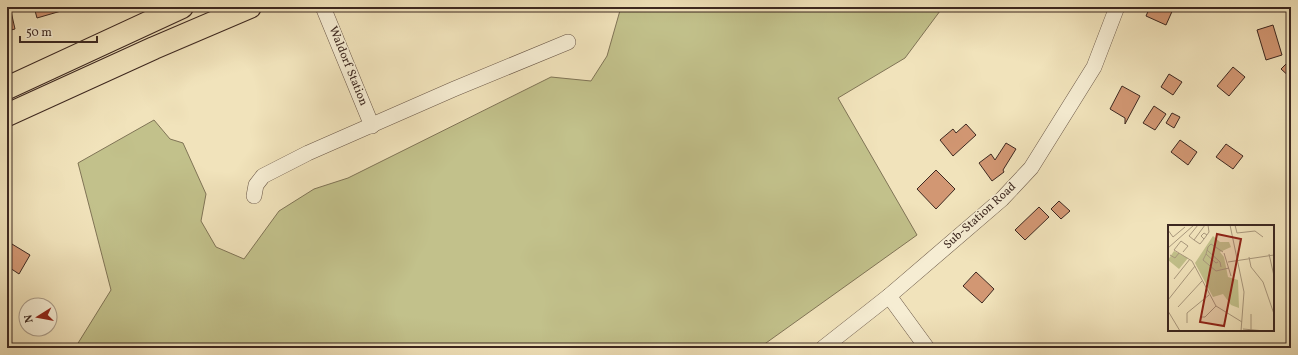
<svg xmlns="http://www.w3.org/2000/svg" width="1298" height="355" font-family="Vollkorn,serif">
<rect width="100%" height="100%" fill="#f1e3bb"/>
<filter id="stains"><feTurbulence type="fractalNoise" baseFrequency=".005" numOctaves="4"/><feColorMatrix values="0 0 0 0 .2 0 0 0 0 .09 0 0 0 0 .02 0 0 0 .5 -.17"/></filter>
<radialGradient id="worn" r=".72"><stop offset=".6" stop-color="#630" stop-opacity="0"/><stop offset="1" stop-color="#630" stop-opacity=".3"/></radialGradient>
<path fill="#c2c18b" stroke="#807456" d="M621 7H943L905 58 838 98 917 235 759 348H75L111 290 78 163 154 120 170 139 183 143 206 194 201 221 216 247 244 259 279 211 314 189 348 178 551 77 591 81 607 56Z"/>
<g fill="#d29773" stroke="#3d2820">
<path d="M7 7H10L15 29 7 31Z"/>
<path d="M34 7H67L68 9 37 18Z"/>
<path d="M1150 7H1174L1166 25 1146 16Z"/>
<path d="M1273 25 1282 55 1266 60 1257 30Z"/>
<path d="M1291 59V78L1281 69Z"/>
<path d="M1233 67 1245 77 1229 96 1217 86Z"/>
<path d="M1169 74 1182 82 1173 95 1161 87Z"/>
<path d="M1122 86 1140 96 1125 124V118L1110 109Z"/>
<path d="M1154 106 1166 114 1155 130 1143 123Z"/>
<path d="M1172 113 1180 117 1174 128 1166 123Z"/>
<path d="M966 124 976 135 953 156 940 140 953 129 956 133Z"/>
<path d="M1180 140 1197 152 1188 165 1171 152Z"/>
<path d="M1006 143 1016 149 1003 170 1004 172 992 181 979 163 991 154 995 160Z"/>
<path d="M1226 144 1243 156 1233 169 1216 157Z"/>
<path d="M936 170 955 189 936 209 917 189Z"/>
<path d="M1059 201 1070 211 1061 219 1051 209Z"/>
<path d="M1039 207 1049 217 1025 240 1015 230Z"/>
<path d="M7 241 30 255 19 274 7 266Z"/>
<path d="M976 272 994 289 982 303 963 286Z"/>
</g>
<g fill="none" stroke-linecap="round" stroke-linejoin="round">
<g stroke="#6a5747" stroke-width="16">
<g id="minor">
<path d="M323 7 372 126"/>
<path d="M254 196 256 185 263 176 308 153 454 89 568 42"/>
<path d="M889 296 927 348"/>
<path d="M823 348 889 296 1002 199 1031 168 1094 67 1117 7"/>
</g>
</g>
<g stroke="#3d2820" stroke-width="24">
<g id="highway">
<path d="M7 88 182 7"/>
<path d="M7 115 154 48 250 7"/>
</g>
</g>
<use href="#minor" stroke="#f6edd3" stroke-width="15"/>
<use href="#highway" stroke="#f1e3bb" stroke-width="22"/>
</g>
<g text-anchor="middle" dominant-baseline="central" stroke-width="3" stroke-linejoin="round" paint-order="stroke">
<g font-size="12" fill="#3d2820" stroke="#f6edd3">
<text transform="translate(348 66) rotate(68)">Waldorf Station</text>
<text transform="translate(980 216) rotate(-42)">Sub-Station Road</text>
</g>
</g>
<g transform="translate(1168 225)">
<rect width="106" height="106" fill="#f1e3bb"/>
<path d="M45 11 52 17H61L63 22 52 27 56 32 60 52 70 55 71 83 63 80 55 69 45 72 27 38ZM6 26 20 33 11 44 0 35Z" fill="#c2c18b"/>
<path fill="none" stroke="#a9987d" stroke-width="1" d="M30 0 21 11 26 15 37 0M62 0 76 67 73 106M67 0 69 8 87 6 95 12M0 5 5 12 17 2M36 14 41 7 40 0M26 15 32 19 36 14 33 11 36 8 39 10M0 23 26 0M39 25 52 37 53 42M15 27 20 21 13 16 6 25 24 36 48 81 74 97M56 28 63 51M38 29 35 35 48 46 61 43M101 29 106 51M2 30 7 33 11 28M81 32 83 42 95 57 106 89M50 37 48 38 38 29 40 22 43 19 55 27M60 37 106 30M6 54 22 34M0 75 27 41M10 82 34 56M0 86 12 106M33 92H37L48 81M19 98V88L41 70M75 104 97 106M83 105V89"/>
<path fill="#8f2418" fill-opacity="0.15" stroke="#8f2418" stroke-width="2" d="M49 9 73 14 56 101 32 97Z"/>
<rect width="106" height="106" fill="none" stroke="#3d2820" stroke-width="2"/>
</g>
<rect width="1298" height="355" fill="none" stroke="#f1e3bb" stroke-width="24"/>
<rect x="8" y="8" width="1282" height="339" fill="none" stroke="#3d2820" stroke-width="2"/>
<rect x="12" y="12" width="1274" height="331" fill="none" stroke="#3d2820"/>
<g transform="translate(38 317) rotate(259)"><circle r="19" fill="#f6edd3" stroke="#ac9e8b"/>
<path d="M0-3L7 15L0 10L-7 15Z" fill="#8f2418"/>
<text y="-6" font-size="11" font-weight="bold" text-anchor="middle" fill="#3d2820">N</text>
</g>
<path d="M20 36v6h77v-6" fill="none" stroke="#3d2820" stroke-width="2"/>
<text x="26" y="36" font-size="12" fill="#3d2820" stroke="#f6edd3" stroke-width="3" paint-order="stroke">50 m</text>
<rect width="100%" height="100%" filter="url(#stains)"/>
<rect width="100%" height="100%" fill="url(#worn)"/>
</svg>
